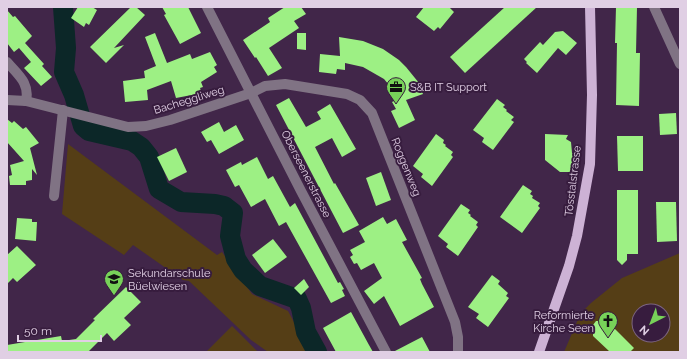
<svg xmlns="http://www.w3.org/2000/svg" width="687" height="359" font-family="Raleway,sans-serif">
<rect width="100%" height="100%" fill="#412649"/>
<g fill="#553e16" fill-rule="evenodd">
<path d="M68 144 217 255 222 252 252 294 288 311 310 352H268L251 340 189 281 183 280 133 245 124 255 62 214Z"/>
<path d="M680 253V352H564L579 317 585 309 591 303 622 278ZM639 311H663V335H639Z"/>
<path d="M232 326 258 352H206Z"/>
</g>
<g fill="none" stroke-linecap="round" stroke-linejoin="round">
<path stroke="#0c2728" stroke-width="20" d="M63 7 66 48 64 72 74 95 83 126 89 131 132 141 141 147 149 157 159 189 181 202 215 204 224 206 233 213 230 236 236 259 243 270 260 286 297 299 301 308 306 332 317 352"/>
</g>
<g fill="#9df084">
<path d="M78 7H92L97 10 89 25 86 23 84 27 71 18Z"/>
<path d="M131 7H136L145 15 114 48 124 45 106 63 90 47Z"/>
<path d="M162 7H188L201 33 180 44 164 15 166 14Z"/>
<path d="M285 7H301L306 14 294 21 299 28 269 48 282 68 268 76 256 57 255 58 243 40 270 22 268 18Z"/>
<path d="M424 7H449L454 12 440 29 438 27 434 31 416 17Z"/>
<path d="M505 7H537L465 73 450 57Z"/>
<path d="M616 7H637L636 53H640L639 106 616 105 617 43H615Z"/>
<path d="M7 10 13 17 15 16 32 36 25 43 44 64 42 66 52 77 41 86 24 68 31 62 19 48 14 52 7 43Z"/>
<path d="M563 31 577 43 566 55 558 48 537 73 526 63 527 62 524 59 540 42 543 45 555 32Z"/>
<path d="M155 33 167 63 190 54 192 59 210 52 217 65 214 67 217 72 201 82 203 87 200 88 202 93 176 98 171 81 147 90 148 100 125 102 123 81 145 78 144 71 156 66 145 37Z"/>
<path d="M297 33H306V50L297 49Z"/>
<path d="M339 37 363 41 383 49 399 60 406 67 419 83 423 94 406 100 415 120 399 128 391 111 396 109 392 102 400 98 384 79 363 67 345 63V70L337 69 336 74 319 72 320 54 340 56Z"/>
<path d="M289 98 306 127 321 119 317 112 330 104 356 149 342 157 332 138 315 147 334 184 335 183 359 225 343 233 276 105Z"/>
<path d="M497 99 505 105 503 107 507 110 506 111 514 117 511 120 514 122 493 150 482 142 484 138 473 130Z"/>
<path d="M676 113 677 134 660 135 659 114Z"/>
<path d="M7 119 12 123 14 121 23 129 26 127 39 143 30 148 37 175 32 169V180L26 181V185H10L9 176 12 175 10 165 24 161 7 142Z"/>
<path d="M219 122 224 132 236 125 244 140 219 154 211 140 207 142 201 132Z"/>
<path d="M436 134 444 140 443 143 446 145 445 146 453 152 451 155 453 157 432 186 421 177 423 174 413 166Z"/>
<path d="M545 134 568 135 566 139 571 142 572 153H574L573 172H560L545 160Z"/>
<path d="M617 136H643V171H618Z"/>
<path d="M176 148 187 172 169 181 157 157Z"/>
<path d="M257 157 268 179 273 176 290 207 295 203 338 283 340 282 344 289 342 290 345 296 331 303 286 222 279 226 265 199 251 207 239 185 235 187 226 170 241 162 242 165Z"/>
<path d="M381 172 391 200 376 206 366 178Z"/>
<path d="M523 185 532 191 530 194 533 196 532 198 540 203 538 206 540 208 522 233 500 217Z"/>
<path d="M617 190H638V254H627V260L622 265 617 260Z"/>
<path d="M656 202H676L677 241 657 242Z"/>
<path d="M461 204 470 210 468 213 471 215 470 216 478 222 476 225 478 227 458 256 446 247 448 244 438 236Z"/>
<path d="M383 217 387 224 396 219 407 240 402 242 422 278 420 279 422 284 434 307 400 326 384 296 374 304 364 291 382 278 374 263 361 270 357 263 354 264 350 257 353 255 350 250 365 242 359 231Z"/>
<path d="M17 218 32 219V222H37L36 241 15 239Z"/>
<path d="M273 239 287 257 265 273 252 255Z"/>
<path d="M17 246 36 265 17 282 13 278 7 284V255Z"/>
<path d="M492 275 500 281 498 284 508 293 506 296 509 298 488 327 476 318 479 314 468 307Z"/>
<path d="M304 279 309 287 301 295 294 288Z"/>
<path d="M126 287 141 302 124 318 131 325 114 341 107 333 88 352H7V345L61 336 62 341 76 339 95 320 93 319Z"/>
<path d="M351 312 369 345 373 352H336L323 328Z"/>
<path d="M596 321H600L607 327 610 324 634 348 630 352H610L593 336V325Z"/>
<path d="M422 337 430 352H393Z"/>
</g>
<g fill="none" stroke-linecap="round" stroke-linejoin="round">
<g stroke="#807384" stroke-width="10">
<path d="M207 7 301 191 386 352"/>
<path d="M654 7 680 64"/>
<path d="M7 62C18 75 30 83 26 101"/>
<path d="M7 100 26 101 128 127 146 126 170 120 251 93 265 86 285 84 347 94 360 100 372 113 455 322 458 337V352"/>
<path d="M54 196 63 110"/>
</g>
<path stroke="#cdb2d5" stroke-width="10" d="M539 352 569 266 577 236 590 164 592 95 590 7"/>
</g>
<defs>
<g id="office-pin" transform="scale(1)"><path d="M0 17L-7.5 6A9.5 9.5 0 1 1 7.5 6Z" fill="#77d259" stroke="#371c3e"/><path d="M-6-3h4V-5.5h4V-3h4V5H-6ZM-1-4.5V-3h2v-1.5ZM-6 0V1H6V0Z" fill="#111"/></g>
<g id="school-pin" transform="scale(1)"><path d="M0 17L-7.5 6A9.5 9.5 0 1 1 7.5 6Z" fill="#77d259" stroke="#371c3e"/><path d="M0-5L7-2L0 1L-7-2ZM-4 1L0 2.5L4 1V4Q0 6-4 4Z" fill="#111"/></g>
<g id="church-pin" transform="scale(1)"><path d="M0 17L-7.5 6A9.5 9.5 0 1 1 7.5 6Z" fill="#77d259" stroke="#371c3e"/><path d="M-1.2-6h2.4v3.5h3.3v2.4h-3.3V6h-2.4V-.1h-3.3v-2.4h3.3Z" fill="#111"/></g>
</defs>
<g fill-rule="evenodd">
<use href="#office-pin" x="396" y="87"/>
<use href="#school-pin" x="114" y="279"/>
<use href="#church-pin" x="608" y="321"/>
</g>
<g text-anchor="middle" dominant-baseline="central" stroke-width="4" stroke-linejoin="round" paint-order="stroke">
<g font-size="11" fill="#e0cfe4" stroke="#371c3e" text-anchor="start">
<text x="410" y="87">S&amp;B IT Support</text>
<text x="128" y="273">Sekundarschule<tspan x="128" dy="13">Büelwiesen</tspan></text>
<text x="594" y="315" text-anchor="end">Reformierte<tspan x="594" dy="13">Kirche Seen</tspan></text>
</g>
<g font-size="11" fill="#e0cfe4" stroke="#371c3e">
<text transform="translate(189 100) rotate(-17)">Bacheggliweg</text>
<text transform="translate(406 167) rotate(68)">Roggenweg</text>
<text transform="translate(306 174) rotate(63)">Oberseenerstrasse</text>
<text transform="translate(573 181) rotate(-83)">Tösstalstrasse</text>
</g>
</g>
<rect width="687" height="359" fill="none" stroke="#e0cfe4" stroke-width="16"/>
<g transform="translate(651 323) rotate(222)"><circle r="19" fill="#371c3e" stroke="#7b6480"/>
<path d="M0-3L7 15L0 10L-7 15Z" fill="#77d259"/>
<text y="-6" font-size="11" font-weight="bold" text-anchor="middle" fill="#e0cfe4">N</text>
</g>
<path d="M18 335v6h83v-6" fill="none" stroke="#e0cfe4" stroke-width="2"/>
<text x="24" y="335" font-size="12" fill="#e0cfe4" stroke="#371c3e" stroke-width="3" paint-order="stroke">50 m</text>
</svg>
